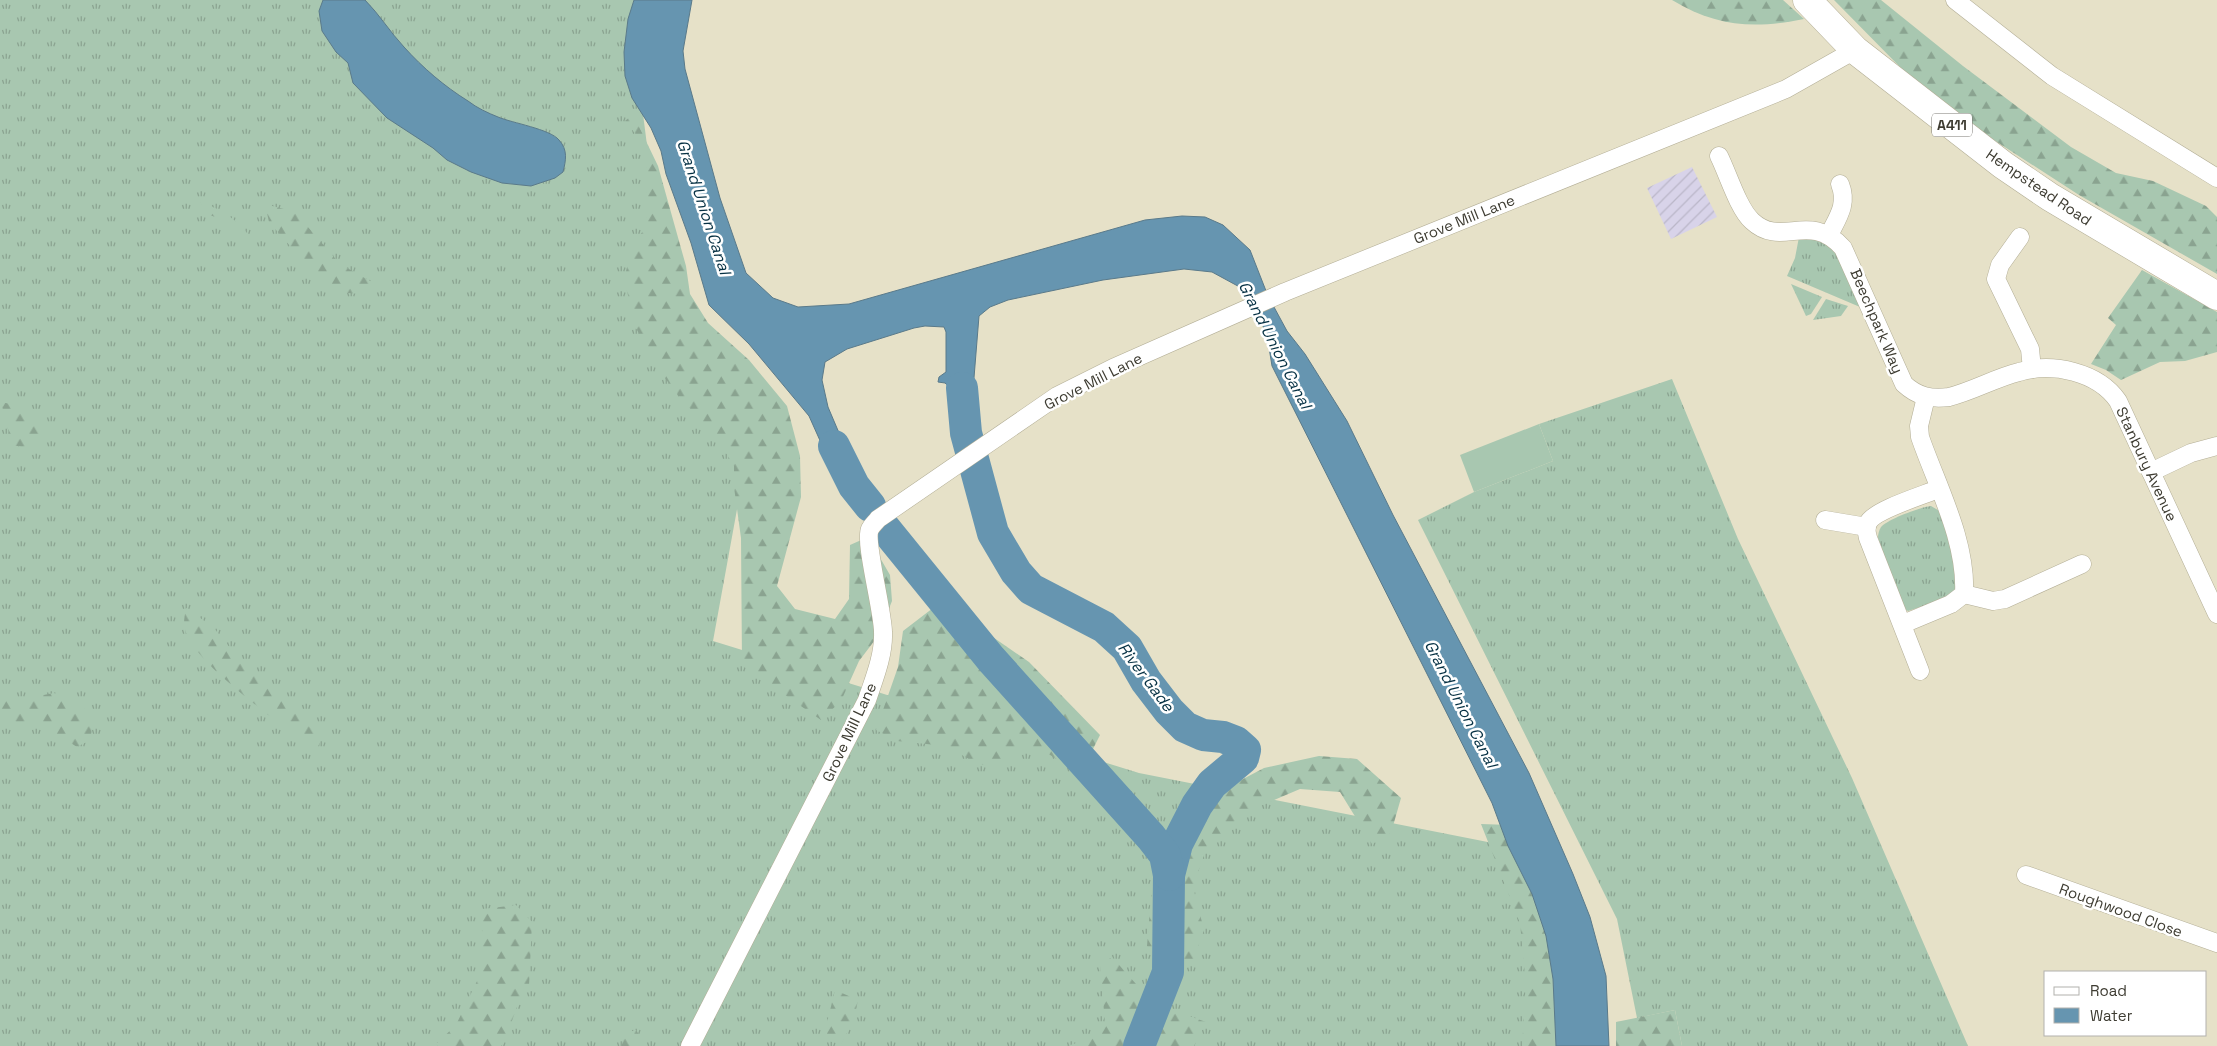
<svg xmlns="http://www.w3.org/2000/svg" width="2217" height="1046" font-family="'Space Grotesk',sans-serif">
<defs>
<pattern id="industrial-furrows" width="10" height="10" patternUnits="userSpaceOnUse" patternTransform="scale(1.25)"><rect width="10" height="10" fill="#d8d3e9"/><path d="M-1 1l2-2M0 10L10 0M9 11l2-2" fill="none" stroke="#bab6c8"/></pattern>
<pattern id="grass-tufts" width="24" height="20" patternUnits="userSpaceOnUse" patternTransform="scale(1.25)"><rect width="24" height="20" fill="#a8c7b0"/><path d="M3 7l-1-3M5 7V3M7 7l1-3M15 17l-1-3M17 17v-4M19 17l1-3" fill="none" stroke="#8aa390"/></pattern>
<pattern id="forest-firs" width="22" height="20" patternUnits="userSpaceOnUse" patternTransform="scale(1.25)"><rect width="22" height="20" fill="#a8c7b0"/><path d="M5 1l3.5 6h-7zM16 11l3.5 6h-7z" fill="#8aa390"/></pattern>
</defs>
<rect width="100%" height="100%" fill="#e6e1c8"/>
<path fill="url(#industrial-furrows)" d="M1692 167 1717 217 1671 239 1647 188Z"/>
<g fill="url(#grass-tufts)">
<path d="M0 0H634C624 43 617 75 643 114L675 364 744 471 713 641 1139 773 1508 846 1556 1046H0Z"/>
<path d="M1799 237C1805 238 1812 238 1819 240 1844 247 1851 286 1860 307L1787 276 1795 258Z"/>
<path d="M1791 284 1822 297 1811 314 1806 316Z"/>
<path d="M1826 299 1848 306 1841 316 1813 320Z"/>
<path d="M1672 379 1738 539 1852 778 1968 1046H1682L1675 1010 1637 1018 1617 919 1418 520 1474 492 1553 461 1539 424Z"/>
<path d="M1931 506 1943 513 1957 579V587L1948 598 1908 611 1903 608 1878 538C1878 534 1879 530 1881 527 1888 519 1921 507 1931 506Z"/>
</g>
<g fill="url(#forest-firs)">
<path d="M1672 0H1783L1804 19C1755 29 1716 27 1672 0Z"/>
<path d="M1834 0H1881L1963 66 2071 147 2116 173 2153 181 2206 206 2217 217V274L2079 195 1963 120 1901 68Z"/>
<path d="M633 114 658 166 686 266 690 294 708 323 749 360 787 406 800 456 801 497 777 586 795 609 835 619 849 599 850 545 868 537 890 575 892 601 878 636 859 661 841 701 821 720 742 665 741 538 734 487V466L716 436 681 399 658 369 636 328 624 279 633 244 647 226V148L625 121Z"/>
<path d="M200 202C225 210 247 226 257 250 242 238 229 220 209 215Z"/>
<path d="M265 204 295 212 340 264 372 282 373 295 348 293 322 282 269 222Z"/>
<path d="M2142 270 2217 312V352L2185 361 2160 362 2121 380 2106 370 2091 364 2116 325 2108 318Z"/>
<path d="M1 402C26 407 35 407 48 431L33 449 12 445Z"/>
<path d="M186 608 213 627 235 654 270 684 321 739 318 750 312 752C284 722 187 662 184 624 184 619 185 613 186 608Z"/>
<path d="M933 608 956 636 987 633 1029 662 1100 735 1092 751 1068 766C1034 745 1031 739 999 768L976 763 946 746 897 741 876 730 898 667 903 631Z"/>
<path d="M54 693 77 702 94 718 90 740 77 747 60 736 50 737 37 716 21 727 8 715 0 717V697L28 698Z"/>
<path d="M1319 756 1357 759 1401 798 1391 833 1372 844 1340 792 1300 789 1260 806 1229 825 1204 855 1193 887 1204 930 1192 963 1184 971 1160 963 1147 946 1152 884 1187 855 1224 789 1264 768Z"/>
<path d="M1481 824 1510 825 1552 933 1559 1046H1522L1526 985 1520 923Z"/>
<path d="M516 905 532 922 529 986 518 1004 504 1043 501 1046H438L436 1044 456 1025 478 979 484 909Z"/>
<path d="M1112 957 1144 993 1172 1010 1206 1022 1194 1046H1067L1086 1040 1105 1023 1100 965Z"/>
<path d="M835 990 858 1000 854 1020 841 1044 828 1041 826 1027Z"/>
<path d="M1675 1010 1682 1046H1616V1022Z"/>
<path d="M636 1030 646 1046H622V1034Z"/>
</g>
<path fill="#a8c7b0" d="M1539 424 1553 461 1474 492 1460 455Z"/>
<g fill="#6695b0" stroke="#5a7a8a">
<path d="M323 0H365C379 14 390 32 404 47 423 68 444 86 468 101 477 108 488 113 498 117 512 123 550 129 559 140 568 150 566 160 563 172L555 178 531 186 502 183 471 172 447 160 433 148 387 118 353 83 348 63 336 52 322 31 319 11Z"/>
<path d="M634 0H692L683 51 685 69 720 198 746 273 773 298 798 307 849 304 1145 220 1182 216 1205 217 1223 225 1250 250 1268 296 1287 331 1305 354 1347 421 1393 515 1529 773 1573 874 1590 917 1606 976 1609 1046H1556L1553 979 1546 936 1532 894 1508 846 1492 803 1272 366 1267 335 1247 291 1212 272 1184 269 1103 280 1008 300 990 307 979 316 973 390 974 427 966 433 957 435 951 388 945 383 938 382 939 377 946 372V332L944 327 925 326 914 328 847 349 825 362 822 380 828 407 859 480 854 486 846 487 822 445 809 416 749 344 709 305 691 243 666 174 661 151 651 128 632 98 625 76 624 52 628 19Z"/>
</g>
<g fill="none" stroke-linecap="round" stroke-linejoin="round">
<g stroke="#6695b0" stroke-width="32">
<path d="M962 388 966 433 993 533 1016 572 1031 589 1104 627 1127 648 1146 681 1169 711 1185 727 1203 735 1223 737 1236 742 1245 750 1243 758 1212 784 1197 805 1177 844 1169 875 1168 972 1139 1046"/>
<path d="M834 446 854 486 870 506"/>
<path d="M883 526 991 659 1151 837 1165 855 1169 875"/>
</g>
<g stroke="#b3ae96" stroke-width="19">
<g id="street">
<path d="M1955 0 2052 76 2217 178"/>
<path d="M1719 156C1728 174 1738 208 1752 221 1782 249 1809 210 1843 248L1904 384C1918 397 1931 399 1949 397 1973 391 1995 378 2019 372 2053 362 2098 372 2118 401L2217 614"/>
<path d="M1829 235C1838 217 1848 204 1840 184"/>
<path d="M2020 237 2000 265 1996 279 2030 349 2032 369"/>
<path d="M2151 472 2191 453 2217 446"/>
<path d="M1825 520 1867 527"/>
<path d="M1964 594 1993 601 2005 599 2082 564"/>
<path d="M1903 624 1951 604 1964 594C1967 541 1937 486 1920 437L1919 426 1926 397"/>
<path d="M1920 671 1868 538C1867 534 1865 527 1868 523 1874 510 1924 495 1938 489"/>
<path d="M2026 875 2217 943"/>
<path d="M690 1046 867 700C874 679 884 655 883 632 883 611 864 541 870 529 872 525 876 522 878 519L1057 396 1113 368 1285 292 1786 89 1855 50"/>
</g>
</g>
<g stroke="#b3ae96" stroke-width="29">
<path id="primary" d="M1807 0 1855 50 2003 165 2050 197 2217 296"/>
</g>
<use href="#street" stroke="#fff" stroke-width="18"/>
<use href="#primary" stroke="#fff" stroke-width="28"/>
</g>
<g text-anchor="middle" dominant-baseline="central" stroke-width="5" stroke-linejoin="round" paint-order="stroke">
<rect fill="#fff" stroke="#787670" stroke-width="1" x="1932" y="113.5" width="40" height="23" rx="4"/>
<g font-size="14" font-weight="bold" fill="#3e3c32">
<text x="1952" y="125">A411</text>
</g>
<g font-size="15" fill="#3e3c32" stroke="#fff">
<text transform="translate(2039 187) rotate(34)">Hempstead Road</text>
<text transform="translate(1464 219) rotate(-22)">Grove Mill Lane</text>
<text transform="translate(1877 321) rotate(67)">Beechpark Way</text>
<text transform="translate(1093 381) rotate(-27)">Grove Mill Lane</text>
<text transform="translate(2147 464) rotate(65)">Stanbury Avenue</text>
<text transform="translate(849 732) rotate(-65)">Grove Mill Lane</text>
<text transform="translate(2121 910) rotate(20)">Roughwood Close</text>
</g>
<g font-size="16" font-style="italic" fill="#053043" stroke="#fff">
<text transform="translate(704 207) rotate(72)">Grand Union Canal</text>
<text transform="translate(1275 345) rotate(63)">Grand Union Canal</text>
<text transform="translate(1146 677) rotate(53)">River Gade</text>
<text transform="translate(1461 704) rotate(63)">Grand Union Canal</text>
</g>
</g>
<rect x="2044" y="971" width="162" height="65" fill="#ffffff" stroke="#b2b1ad"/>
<rect x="2054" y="987" width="25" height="8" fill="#ffffff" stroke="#b2b1ad"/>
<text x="2090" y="996" font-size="15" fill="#3e3c32">Road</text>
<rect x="2054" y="1008" width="25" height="15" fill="#6695b0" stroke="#b2b1ad"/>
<text x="2090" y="1021" font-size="15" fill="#3e3c32">Water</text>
</svg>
